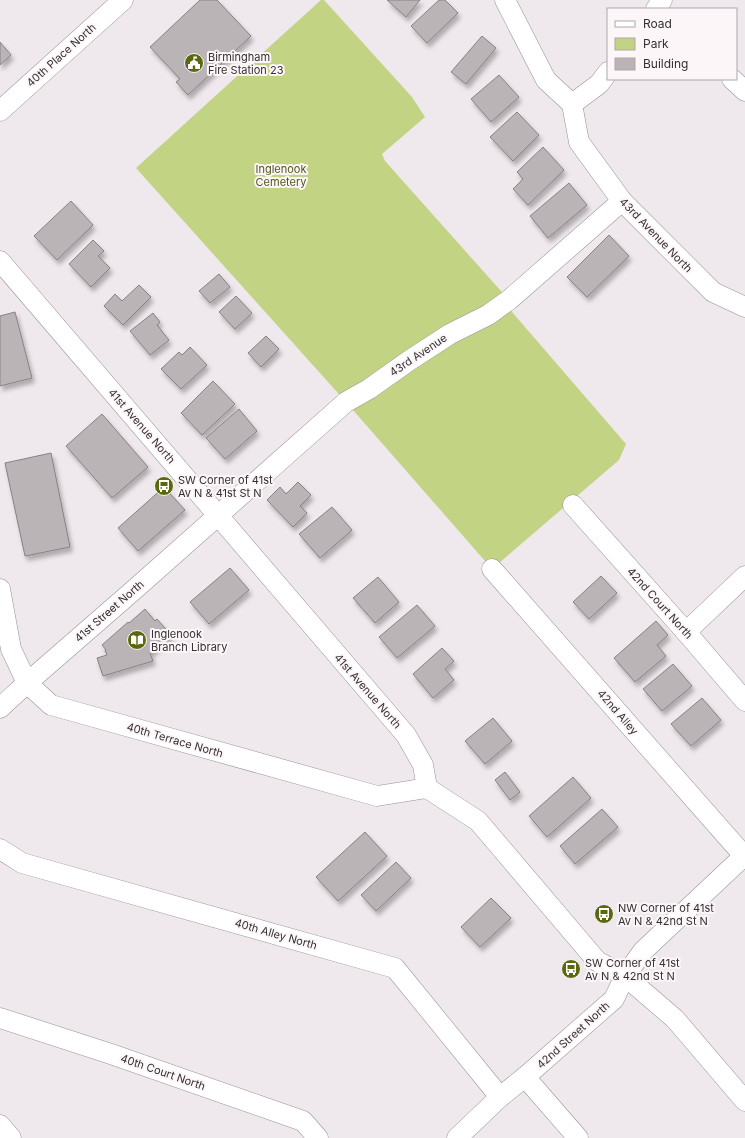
<svg xmlns="http://www.w3.org/2000/svg" width="745" height="1138" font-family="Inter,sans-serif">
<defs>
<filter id="shadow"><feDropShadow dx="2.5" dy="4.5" stdDeviation="2" flood-color="#0004"/></filter>
</defs>
<rect width="100%" height="100%" fill="#efe8ec"/>
<path fill="#c2d384" d="M321 0H324L412 97 425 117 382 154 385 161 509 300 512 312 626 444 619 460 492 569 346 402 136 168Z"/>
<g fill="#bab4b7" stroke="#878184" filter="url(#shadow)">
<path d="M200 0H217L251 36 188 95 176 82 180 79 150 47Z"/>
<path d="M387 0H420L406 17Z"/>
<path d="M439 0H445L458 13 427 43 411 26Z"/>
<path d="M482 36 496 48 466 84 451 72Z"/>
<path d="M0 42 11 55 0 65Z"/>
<path d="M499 75 519 97 491 122 471 99Z"/>
<path d="M517 112 539 135 513 161 490 137Z"/>
<path d="M543 147 564 170 528 205 513 189 523 179 517 172Z"/>
<path d="M569 183 587 205 548 238 530 216Z"/>
<path d="M71 201 93 225 57 260 34 236Z"/>
<path d="M609 235 629 256 587 297 567 277Z"/>
<path d="M93 240 104 251 98 256 110 268 91 287 69 264Z"/>
<path d="M219 274 230 287 210 303 199 291Z"/>
<path d="M139 285 151 297 123 325 104 306 115 294 122 301Z"/>
<path d="M236 296 252 313 235 329 219 312Z"/>
<path d="M15 312 32 378 0 386V316Z"/>
<path d="M153 313 160 322 157 325 169 340 150 355 130 331Z"/>
<path d="M266 336 279 349 261 367 248 353Z"/>
<path d="M190 347 207 365 181 389 161 369 179 352 182 355Z"/>
<path d="M213 381 235 404 202 435 181 413Z"/>
<path d="M239 409 257 431 225 459 206 438Z"/>
<path d="M102 414 148 467 112 498 66 446Z"/>
<path d="M51 453 70 547 25 556 5 463Z"/>
<path d="M298 482 311 495 300 506 307 513 293 527 267 500 280 487 286 494Z"/>
<path d="M164 487 185 510 138 551 118 528Z"/>
<path d="M332 507 352 530 320 558 299 534Z"/>
<path d="M230 568 249 590 209 624 190 602Z"/>
<path d="M601 576 617 593 589 619 573 602Z"/>
<path d="M378 577 399 602 375 623 353 598Z"/>
<path d="M417 605 435 626 397 658 379 637Z"/>
<path d="M145 609 155 621 157 619 171 635 150 653 153 661 103 676 97 658 107 655 105 650H106L102 645 128 622 129 623Z"/>
<path d="M656 621 668 635 657 645 666 656 635 682 614 658Z"/>
<path d="M442 648 454 661 445 669 454 680 433 698 413 674Z"/>
<path d="M673 664 692 686 662 711 643 689Z"/>
<path d="M702 698 721 720 691 746 671 724Z"/>
<path d="M493 718 512 741 485 764 465 741Z"/>
<path d="M505 772 520 792 510 800 495 780Z"/>
<path d="M573 777 591 798 547 837 529 816Z"/>
<path d="M602 809 618 827 575 864 560 846Z"/>
<path d="M365 832 387 856 338 901 316 877Z"/>
<path d="M396 862 411 878 376 911 361 895Z"/>
<path d="M491 898 511 918 480 947 461 927Z"/>
</g>
<g fill="none" stroke-linecap="round" stroke-linejoin="round">
<g stroke="#989295" stroke-width="21">
<g id="minor">
<path d="M505 0 546 80 572 104 579 142 622 201 713 292 745 307"/>
<path d="M656 9 662 0"/>
<path d="M732 79 745 91"/>
<path d="M572 104 599 84 608 72"/>
<path d="M0 111 123 0"/>
<path d="M0 261 406 735 423 765 427 788 478 821 597 961 625 976 675 1019 745 1101"/>
<path d="M573 505 686 632 745 701"/>
<path d="M492 569 745 857"/>
<path d="M0 589 11 649 27 683 51 705 377 796 427 788"/>
<path d="M686 632 745 576"/>
<path d="M0 708 27 683 135 589 346 402 369 389 410 360 450 334 488 315 509 300 622 201"/>
<path d="M0 849 22 863 395 968 500 1097"/>
<path d="M0 1018 111 1054 303 1121 318 1138"/>
<path d="M525 1077 578 1138"/>
<path d="M0 1125 11 1138"/>
<path d="M457 1138 500 1097 525 1077 614 999 625 976 643 951 745 855"/>
</g>
</g>
<use href="#minor" stroke="#fff" stroke-width="20"/>
</g>
<defs>
<g id="civic-disc" transform="scale(1)"><circle r="9.5" fill="#5a6810" stroke="#fcf6f9"/><path d="M-.6-6.5H3V-4.5H.6V-3L4-1V1h2V6H-6V1h2V-1L-.6-3ZM-1.2 2.5V6h2.4V2.5Z" fill="#fff"/></g>
<g id="bus-disc" transform="scale(1)"><circle r="9.5" fill="#5a6810" stroke="#fcf6f9"/><path d="M-5-6H5V4H4V6H2V4H-2V6H-4V4H-5ZM-3.5-4V0h7V-4ZM-3.5 1.2v1.5H-2V1.2ZM2 1.2v1.5H3.5V1.2Z" fill="#fff"/></g>
<g id="library-disc" transform="scale(1)"><circle r="9.5" fill="#5a6810" stroke="#fcf6f9"/><path d="M-6-4Q-3-5.5-.7-3.5V5Q-3 3-6 4ZM6-4Q3-5.5 .7-3.5V5Q3 3 6 4Z" fill="#fff"/></g>
</defs>
<g fill-rule="evenodd">
<use href="#civic-disc" x="194" y="63"/>
<use href="#bus-disc" x="164" y="486"/>
<use href="#library-disc" x="137" y="640"/>
<use href="#bus-disc" x="604" y="914"/>
<use href="#bus-disc" x="571" y="969"/>
</g>
<g text-anchor="middle" dominant-baseline="central" stroke-width="4" stroke-linejoin="round" paint-order="stroke">
<g font-size="11" fill="#333032" stroke="#fcf6f9">
<text transform="translate(61 55) rotate(-42)">40th Place North</text>
<text transform="translate(656 235) rotate(46)">43rd Avenue North</text>
<text transform="translate(418 355) rotate(-34)">43rd Avenue</text>
<text transform="translate(142 426) rotate(49)">41st Avenue North</text>
<text transform="translate(660 603) rotate(48)">42nd Court North</text>
<text transform="translate(109 611) rotate(-41)">41st Street North</text>
<text transform="translate(368 691) rotate(49)">41st Avenue North</text>
<text transform="translate(618 712) rotate(49)">42nd Alley</text>
<text transform="translate(175 740) rotate(16)">40th Terrace North</text>
<text transform="translate(276 934) rotate(16)">40th Alley North</text>
<text transform="translate(573 1035) rotate(-42)">42nd Street North</text>
<text transform="translate(163 1072) rotate(19)">40th Court North</text>
</g>
<g font-size="11" fill="#333032" stroke="#fcf6f9" text-anchor="start">
<text x="208" y="57">Birmingham<tspan x="208" dy="13">Fire Station 23</tspan></text>
<text x="178" y="480">SW Corner of 41st<tspan x="178" dy="13">Av N &amp; 41st St N</tspan></text>
<text x="151" y="634">Inglenook<tspan x="151" dy="13">Branch Library</tspan></text>
<text x="618" y="908">NW Corner of 41st<tspan x="618" dy="13">Av N &amp; 42nd St N</tspan></text>
<text x="585" y="963">SW Corner of 41st<tspan x="585" dy="13">Av N &amp; 42nd St N</tspan></text>
</g>
<g font-size="11" fill="#4e5a16" stroke="#fcf6f9">
<text x="281" y="169">Inglenook<tspan x="281" dy="13">Cemetery</tspan></text>
</g>
</g>
<rect x="607" y="8" width="130" height="72" fill="#fcf6f9" stroke="#aca7a9"/>
<rect x="615" y="21" width="20" height="6" fill="#ffffff" stroke="#aca7a9"/>
<text x="643" y="28" font-size="12" fill="#333032">Road</text>
<rect x="615" y="38" width="20" height="12" fill="#c2d384" stroke="#aca7a9"/>
<text x="643" y="48" font-size="12" fill="#333032">Park</text>
<rect x="615" y="58" width="20" height="12" fill="#bab4b7" stroke="#aca7a9"/>
<text x="643" y="68" font-size="12" fill="#333032">Building</text>
</svg>
